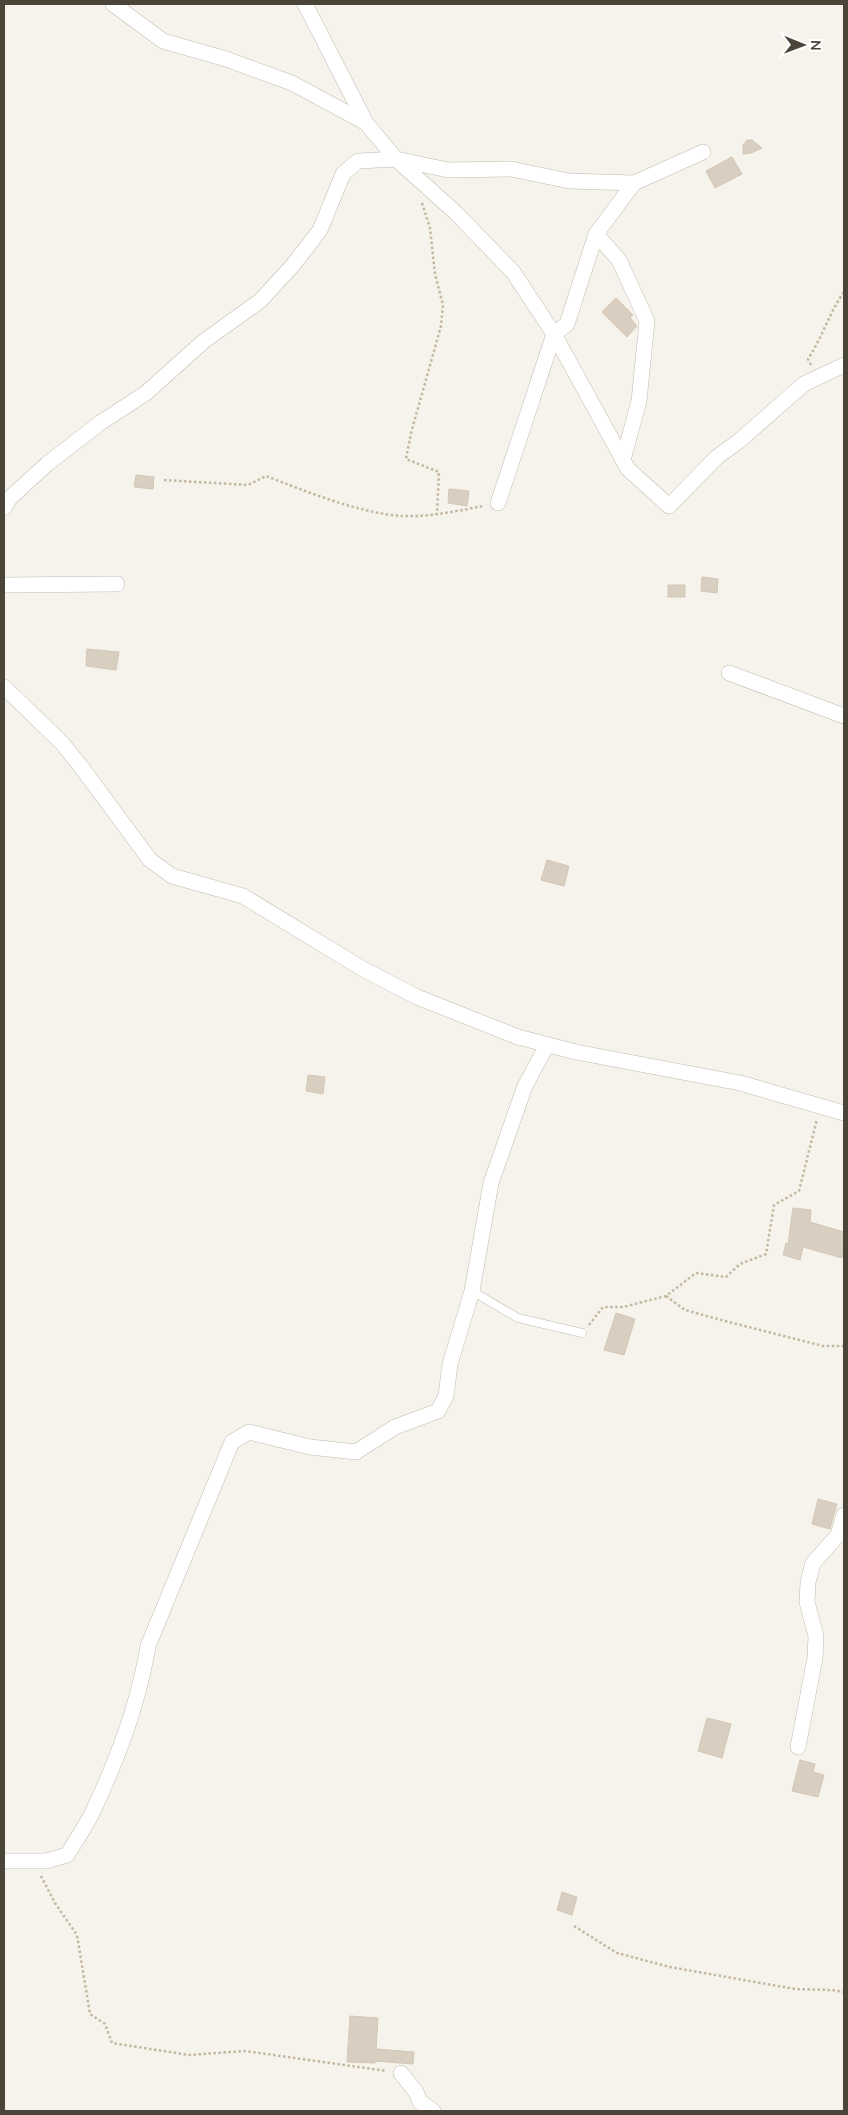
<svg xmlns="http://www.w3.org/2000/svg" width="848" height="2115" font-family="'Nunito Sans',sans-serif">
<rect width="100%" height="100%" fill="#f6f3ec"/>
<g fill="#d8cfc1" stroke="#d3c7b4">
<path d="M747 140H752L762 148 751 153 743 154V145Z"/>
<path d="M732 157 742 174 715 188 706 171Z"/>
<path d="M616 298 633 315 630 318 637 326 627 337 602 312Z"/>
<path d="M136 475 154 477 153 489 134 487Z"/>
<path d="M449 489 469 491 467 506 448 503Z"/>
<path d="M702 577 718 579 717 593 701 591Z"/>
<rect x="668" y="585" width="17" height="12"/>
<path d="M87 649 119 652 116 670 86 666Z"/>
<path d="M547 860 569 866 564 886 541 880Z"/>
<path d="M308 1075 325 1077 323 1094 306 1091Z"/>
<path d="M793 1208 811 1210 810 1222 844 1232V1248L842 1258 803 1247 800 1260 783 1255 786 1243 788 1244Z"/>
<path d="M616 1313 635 1319 624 1355 604 1350Z"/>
<path d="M818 1499 837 1504 830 1529 812 1524Z"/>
<path d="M707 1718 731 1724 722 1758 698 1751Z"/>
<path d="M800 1760 815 1764 813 1772 824 1775 818 1797 792 1791Z"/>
<path d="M562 1892 577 1897 572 1915 557 1910Z"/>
<path d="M350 2016 378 2018 376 2049 414 2052 413 2064 375 2061V2063L347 2062Z"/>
</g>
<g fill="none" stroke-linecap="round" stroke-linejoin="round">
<g stroke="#c2bbae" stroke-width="9">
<path id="service" d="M472 1291 518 1318 582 1333"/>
</g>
<g stroke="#c2bbae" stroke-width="16">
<g id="minor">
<path d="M113 4 163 41 226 59 292 83 366 123"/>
<path d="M305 4 366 123 396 159 456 213 513 272 554 334 628 469 669 506 717 457 739 441 804 384 844 365"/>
<path d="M596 234 619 260 647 321 639 401 623 460"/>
<path d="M498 503 554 334 567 324 596 234 634 183"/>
<path d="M4 508 10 498 47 464 100 423 146 393 204 341 260 301 293 265 320 230 343 174 358 161 396 159 448 170 511 169 569 181 634 183 703 152"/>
<path d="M4 585 117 584"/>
<path d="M729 673 844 716"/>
<path d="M4 687 62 743 82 768 150 860 172 876 243 896 363 969 417 997 518 1037 576 1052 740 1083 844 1113"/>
<path d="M798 1747 815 1658 816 1636 807 1602 808 1582 813 1563 838 1535 844 1515"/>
<path d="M4 1861H46L67 1855C76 1840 87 1825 94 1809 118 1758 139 1701 148 1646L232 1442 249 1432 310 1447 356 1452 395 1427 438 1411 446 1396 450 1364 472 1291 491 1183 525 1086 547 1045"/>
<path d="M401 2073 416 2092 420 2102 433 2111"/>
</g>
</g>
<g stroke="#c4b79f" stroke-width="2.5" stroke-dasharray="2.5 2.5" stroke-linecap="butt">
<path d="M422 203 430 228 435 274 443 305 441 326 411 433 406 459 439 472 437 514"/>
<path d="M811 365 808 359C822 338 829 313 844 292"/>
<path d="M164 480 248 485 266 476C305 491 361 514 403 516 430 517 457 511 483 506"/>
<path d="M666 1296 685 1310 725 1321 823 1346H844"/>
<path d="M589 1325 603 1307H623L666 1296 696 1273 726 1277 740 1264 766 1254 774 1205 799 1191 817 1119"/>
<path d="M41 1876 55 1903 77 1935 90 2014 105 2024 112 2043 189 2055 245 2051 387 2071"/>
<path d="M574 1926 617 1953 670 1967 795 1989 832 1990 844 1992"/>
</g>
<use href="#service" stroke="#fff" stroke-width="8"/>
<use href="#minor" stroke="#fff" stroke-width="15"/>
</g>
<rect width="848" height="2115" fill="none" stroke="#4b4439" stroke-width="10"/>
<g transform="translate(803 45) rotate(91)" stroke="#ffffff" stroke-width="4" paint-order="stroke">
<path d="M0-4L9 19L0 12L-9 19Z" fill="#4b4439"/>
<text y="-8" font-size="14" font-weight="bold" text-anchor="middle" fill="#4b4439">N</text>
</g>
</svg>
